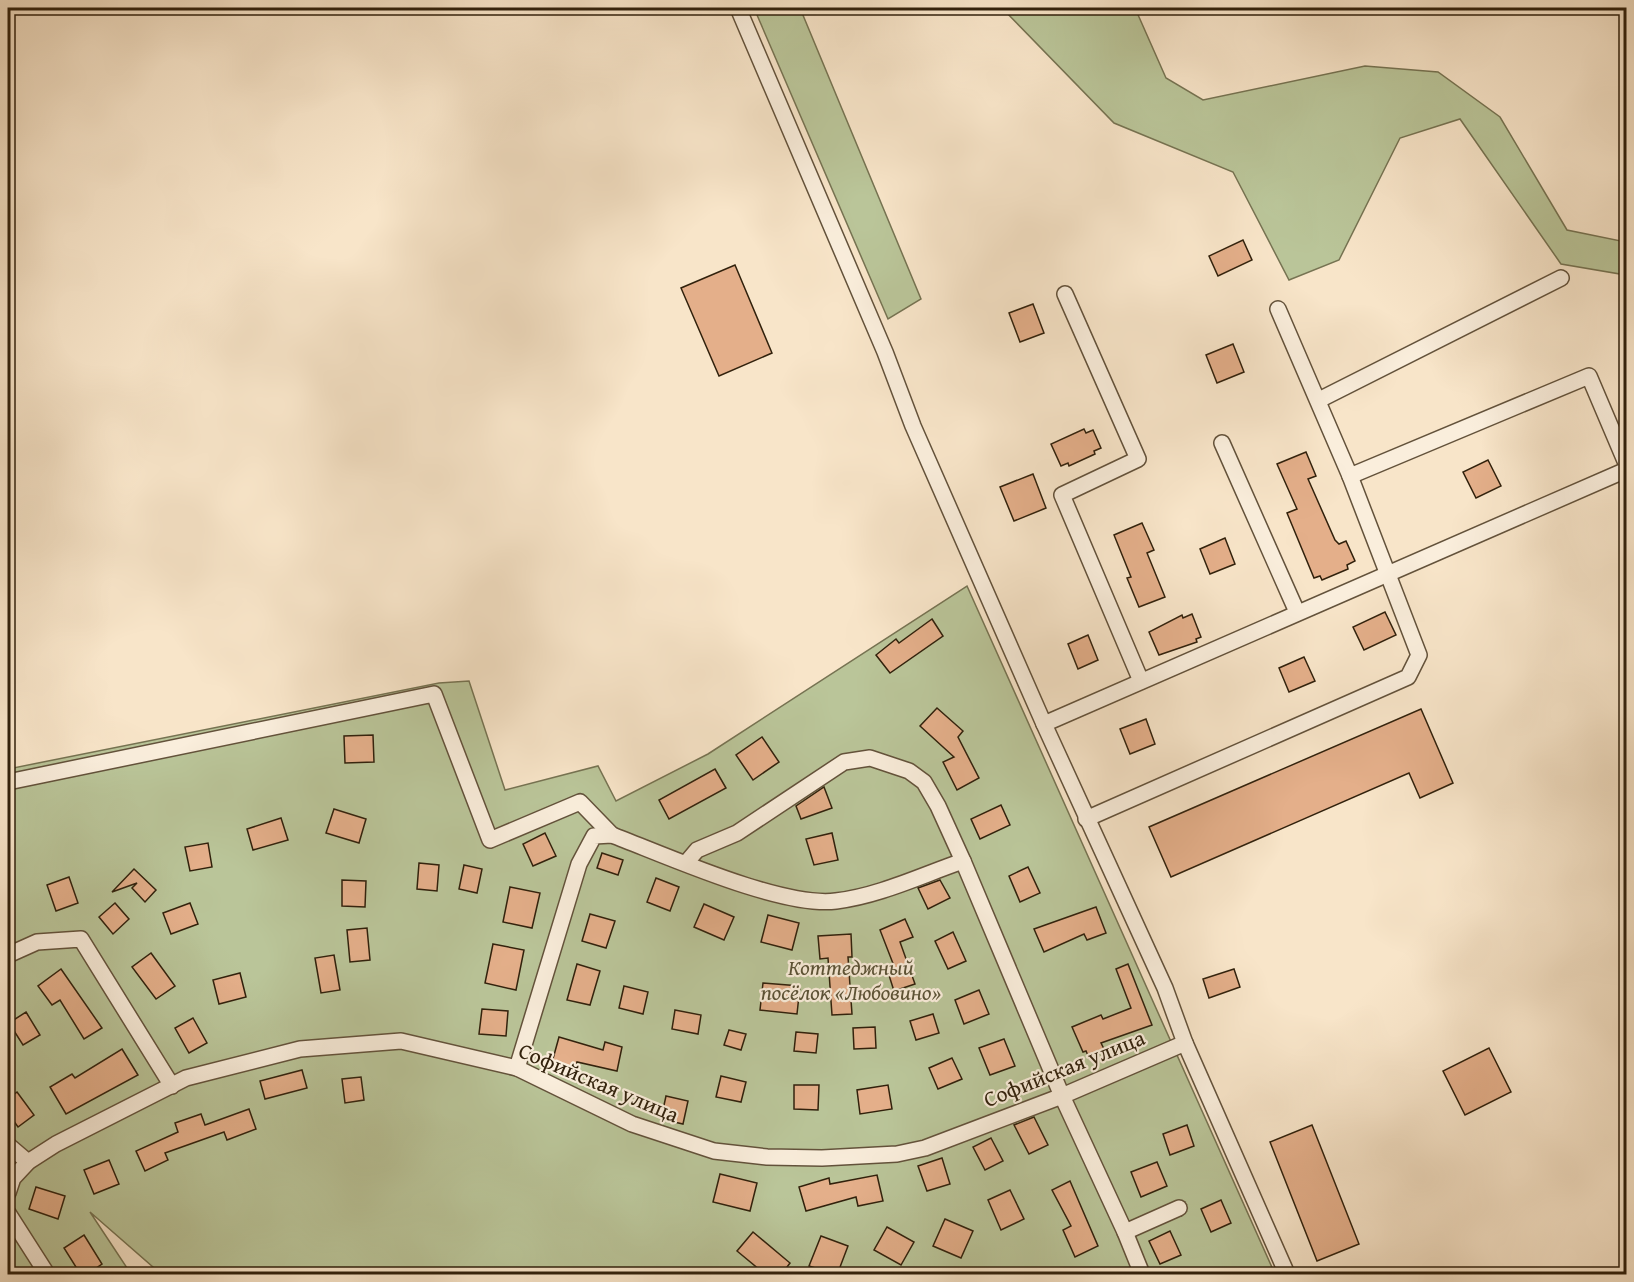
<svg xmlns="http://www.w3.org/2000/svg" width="1634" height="1282" font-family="'Gentium Book Plus',serif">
<rect width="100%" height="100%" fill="#f8e5c9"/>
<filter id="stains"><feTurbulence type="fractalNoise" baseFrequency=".00333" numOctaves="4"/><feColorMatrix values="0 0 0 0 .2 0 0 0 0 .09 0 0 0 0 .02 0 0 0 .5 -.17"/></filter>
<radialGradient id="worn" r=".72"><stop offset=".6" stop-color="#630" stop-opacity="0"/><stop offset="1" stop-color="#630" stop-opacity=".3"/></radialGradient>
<g fill="#bac599" stroke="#767352" stroke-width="1.5">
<path d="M754 8H800L921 299 888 319Z"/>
<path d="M1002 8H1135L1166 78 1203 100 1365 66 1438 72 1500 117 1567 230 1626 242V275L1561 264 1460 119 1400 138 1339 260 1289 280 1233 172 1114 123Z"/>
<path d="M967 586 1275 1274H161L90 1212 131 1274H8V769L439 683 469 681 505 790 598 766 616 801 708 754Z"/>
</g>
<g fill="#e4af8a" stroke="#31210c" stroke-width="1.5">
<path d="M1243 240 1252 260 1218 276 1209 256Z"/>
<path d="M735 265 772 353 719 376 681 288Z"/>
<path d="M1033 304 1044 333 1020 342 1009 313Z"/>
<path d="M1233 344 1244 372 1217 383 1206 355Z"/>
<path d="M1084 429 1086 433 1093 430 1101 448 1094 451 1095 454 1069 466 1068 463 1061 466 1051 444Z"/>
<path d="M1306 452 1316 476 1308 479 1335 540 1339 544 1346 541 1355 561 1347 565 1348 569 1322 580 1320 576 1314 578 1287 513 1297 509 1277 464Z"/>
<path d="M1488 460 1501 486 1476 498 1463 472Z"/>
<path d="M1033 474 1046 508 1014 521 1000 487Z"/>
<path d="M1142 523 1154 550 1147 553 1165 597 1139 607 1127 578 1131 577 1114 535Z"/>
<path d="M1225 538 1235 564 1210 574 1200 549Z"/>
<path d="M1385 612 1396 635 1364 650 1353 627Z"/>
<path d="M1192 614 1201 637 1196 639 1197 642 1159 655 1149 632 1182 615 1183 618Z"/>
<path d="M932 619 943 636 890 673 876 655 896 639 899 643Z"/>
<path d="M1088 635 1098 660 1078 669 1068 644Z"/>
<path d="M1304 657 1315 681 1289 692 1279 668Z"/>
<path d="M937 708 963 731 958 737 979 778 957 790 943 762 954 757 920 726Z"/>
<path d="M1421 709 1453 783 1420 798 1409 773 1171 877 1149 827Z"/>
<path d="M1146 719 1155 744 1130 754 1120 729Z"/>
<path d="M373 735 374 762 345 763 344 736Z"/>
<path d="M762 737 779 762 753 780 736 755Z"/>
<path d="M715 769 726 788 669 819 659 800Z"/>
<path d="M824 787 832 808 801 819 796 806Z"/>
<path d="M1001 805 1010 825 980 839 971 819Z"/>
<path d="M334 809 366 819 359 843 326 833Z"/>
<path d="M281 818 288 840 253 850 247 829Z"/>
<path d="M545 833 556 856 533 866 523 844Z"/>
<path d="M832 833 838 860 814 865 806 839Z"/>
<path d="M208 843 212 867 190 871 185 847Z"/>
<path d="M602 853 623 860 618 875 597 868Z"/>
<path d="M419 863 439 865 437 891 417 889Z"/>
<path d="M464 865 482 869 477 893 459 889Z"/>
<path d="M1028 867 1040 893 1020 902 1009 876Z"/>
<path d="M134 869 156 890 145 902 132 888 137 883 112 892Z"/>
<path d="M69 877 78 903 56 911 47 885Z"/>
<path d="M656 878 679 887 670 911 647 902Z"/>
<path d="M342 880 366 881 365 907 342 906Z"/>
<path d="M940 880 950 898 928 909 918 888Z"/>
<path d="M510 887 540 893 532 928 503 922Z"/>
<path d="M115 903 129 919 113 934 99 917Z"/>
<path d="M190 903 198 924 171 934 163 913Z"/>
<path d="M704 904 734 917 724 940 694 927Z"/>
<path d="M1096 907 1106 933 1087 940 1084 934 1044 952 1034 929Z"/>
<path d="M590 914 615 921 606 948 582 941Z"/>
<path d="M768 915 799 923 792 950 761 942Z"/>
<path d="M905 919 913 937 900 942 915 984 894 991 887 969 894 966 880 930Z"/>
<path d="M367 928 370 960 350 962 347 930Z"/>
<path d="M953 932 966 961 948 969 935 941Z"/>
<path d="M851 934 852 957H848L852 1014 832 1015 828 958 820 959 818 936Z"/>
<path d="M493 944 524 950 516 990 485 983Z"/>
<path d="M151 953 175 986 156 999 132 967Z"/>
<path d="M334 955 340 990 321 993 315 958Z"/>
<path d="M577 964 600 971 590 1005 567 1000Z"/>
<path d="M1128 964 1152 1025 1101 1043 1105 1051 1089 1058 1086 1051 1083 1052 1072 1027 1101 1015 1103 1019 1131 1008 1116 969Z"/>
<path d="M61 969 102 1028 84 1039 60 1000 52 1005 38 986Z"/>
<path d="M1234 969 1240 987 1209 998 1203 979Z"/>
<path d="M240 973 246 997 219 1004 213 980Z"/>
<path d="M763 983 800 986 797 1014 760 1010Z"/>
<path d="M624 986 648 992 643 1014 619 1008Z"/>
<path d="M979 990 989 1014 964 1024 955 1000Z"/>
<path d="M482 1009 508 1011 506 1036 479 1034Z"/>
<path d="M675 1010 701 1015 698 1034 672 1029Z"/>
<path d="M26 1012 40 1035 23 1045 9 1023Z"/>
<path d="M933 1014 939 1033 916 1040 910 1021Z"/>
<path d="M193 1018 207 1043 189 1053 175 1028Z"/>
<path d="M875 1027 876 1048 854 1049 853 1028Z"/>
<path d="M729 1030 746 1034 741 1050 724 1045Z"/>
<path d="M796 1032 818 1034 816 1053 794 1051Z"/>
<path d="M559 1037 603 1050 605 1042 622 1047 617 1071 577 1062 574 1073 551 1066Z"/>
<path d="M1004 1039 1015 1066 990 1075 979 1048Z"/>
<path d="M1489 1048 1511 1092 1465 1115 1443 1071Z"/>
<path d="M122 1049 138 1075 66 1114 50 1087 72 1074 75 1078Z"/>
<path d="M952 1058 962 1079 938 1089 929 1068Z"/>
<path d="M302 1070 307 1088 265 1099 260 1081Z"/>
<path d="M721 1076 746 1082 741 1102 716 1097Z"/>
<path d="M361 1077 364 1100 345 1103 342 1079Z"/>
<path d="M794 1085H819L818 1110 794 1109Z"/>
<path d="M888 1085 892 1109 860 1114 857 1090Z"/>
<path d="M17 1092 34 1115 18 1127 8 1113V1099Z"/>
<path d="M666 1096 688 1101 683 1124 661 1119Z"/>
<path d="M249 1109 256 1129 227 1140 224 1132 165 1153 168 1160 145 1171 136 1151 178 1132 175 1123 201 1114 205 1125Z"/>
<path d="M1034 1117 1048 1145 1029 1154 1014 1125Z"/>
<path d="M1187 1125 1194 1146 1170 1155 1163 1134Z"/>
<path d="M1312 1125 1359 1244 1317 1261 1270 1142Z"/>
<path d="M991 1138 1003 1161 985 1170 973 1147Z"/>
<path d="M942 1158 950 1184 927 1191 918 1166Z"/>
<path d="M109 1160 119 1184 94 1194 84 1170Z"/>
<path d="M1157 1162 1167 1186 1141 1197 1131 1172Z"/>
<path d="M720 1174 757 1183 750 1211 713 1202Z"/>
<path d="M877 1175 883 1201 858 1206 856 1197 806 1211 799 1187 829 1178 830 1184Z"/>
<path d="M1070 1181 1098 1246 1075 1257 1063 1230 1071 1226 1052 1190Z"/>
<path d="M36 1187 65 1196 58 1219 29 1209Z"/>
<path d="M1010 1190 1024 1219 1001 1230 988 1200Z"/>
<path d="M1221 1200 1231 1223 1211 1232 1201 1209Z"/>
<path d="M945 1219 973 1231 961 1258 933 1246Z"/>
<path d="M887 1227 914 1242 901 1265 874 1250Z"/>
<path d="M1170 1231 1181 1255 1160 1264 1149 1241Z"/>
<path d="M753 1232 790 1263 781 1275H766L737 1251Z"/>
<path d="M84 1235 102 1264 86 1275H81L64 1248Z"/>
<path d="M821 1236 848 1246 837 1275 809 1266Z"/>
</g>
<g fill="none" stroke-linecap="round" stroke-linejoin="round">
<g stroke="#63523b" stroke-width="18">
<g id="street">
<path d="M738 8 885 352 913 426 1044 724 1165 988 1185 1043 1287 1274"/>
<path d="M1065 294 1138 459 1062 495 1141 681"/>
<path d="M1319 400 1561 278"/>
<path d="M1222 443 1297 612"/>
<path d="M1350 476 1589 376 1626 463"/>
<path d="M1044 724 1626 470"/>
<path d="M8 782 434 694 490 840 580 802 612 835"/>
<path d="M1086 819 1408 677 1419 655 1350 476 1278 309"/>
<path d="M686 863 697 850 737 833 844 762 870 758 909 771 924 782 938 806 963 861 1062 1096 1125 1232 1142 1274"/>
<path d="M8 955 37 942 81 939 172 1086"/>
<path d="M517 1068 579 864 594 836 612 835C665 855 782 908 836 901 879 896 922 875 963 861"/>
<path d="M8 1145 28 1162"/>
<path d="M8 1193 13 1178 28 1162 56 1144 186 1078 300 1049 401 1041 517 1068 632 1124 714 1151 767 1157 822 1158 897 1154 925 1148 1062 1096 1185 1043"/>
<path d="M8 1213 47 1274"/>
<path d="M1125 1232 1179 1208"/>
</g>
</g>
<use href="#street" stroke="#faeedc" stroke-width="15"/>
</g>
<g text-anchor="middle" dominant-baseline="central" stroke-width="4.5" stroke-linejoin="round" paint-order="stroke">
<g font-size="22" font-style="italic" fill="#5a5236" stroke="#faeedc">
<text x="851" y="967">Коттеджный<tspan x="851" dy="25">посёлок «Любовино»</tspan></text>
</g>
<g font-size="22" fill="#31210c" stroke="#faeedc">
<text transform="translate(1064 1068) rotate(-22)">Софийская улица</text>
<text transform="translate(599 1082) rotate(23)">Софийская улица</text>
</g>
</g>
<rect width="1634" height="1282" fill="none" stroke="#f8e5c9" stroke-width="30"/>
<rect x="9" y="9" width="1616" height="1264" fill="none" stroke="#31210c" stroke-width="3"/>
<rect x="15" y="15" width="1604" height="1252" fill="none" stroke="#31210c" stroke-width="1.5"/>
<rect width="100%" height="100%" filter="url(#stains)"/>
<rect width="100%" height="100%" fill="url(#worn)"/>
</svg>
